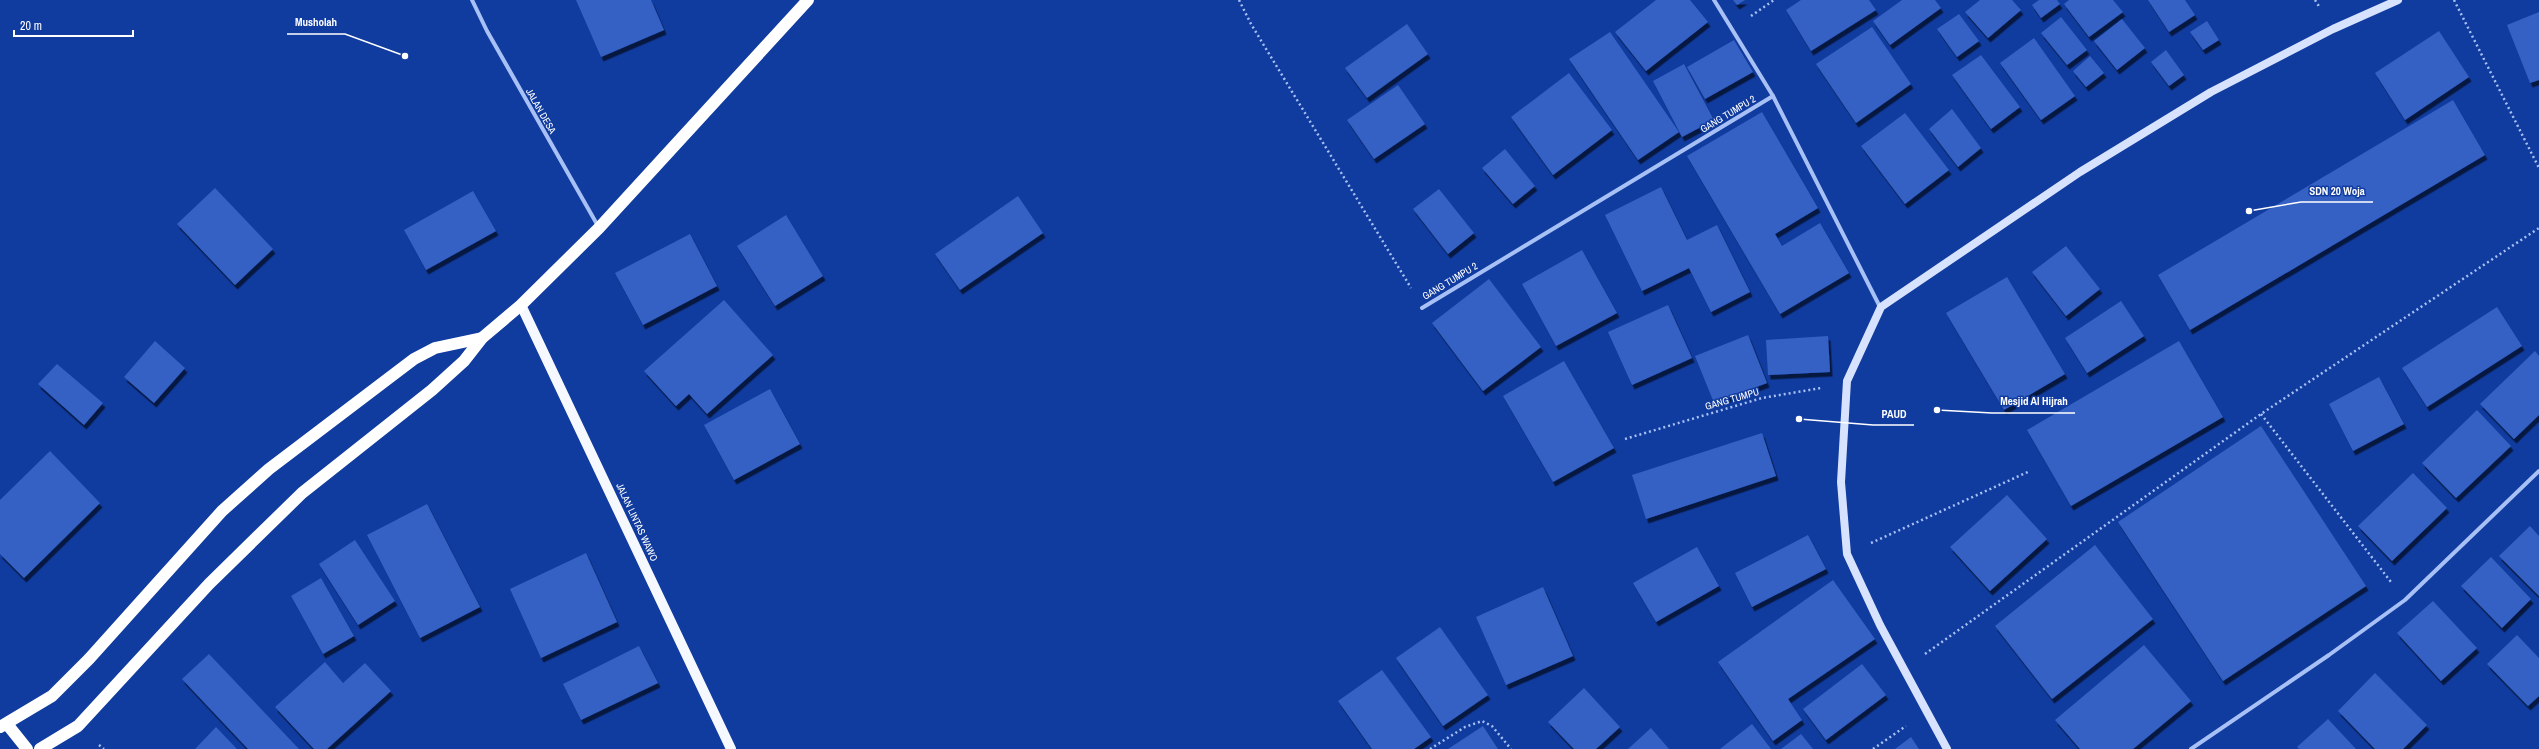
<svg xmlns="http://www.w3.org/2000/svg" width="2539" height="749" font-family="'Archivo Narrow',sans-serif">
<defs>
<filter id="shadow"><feDropShadow dx="2.5" dy="4.5" stdDeviation="0" flood-color="#0009"/></filter>
</defs>
<rect width="100%" height="100%" fill="#103b9f"/>
<g fill="#3461c4" filter="url(#shadow)">
<path d="M576 0H651L664 30 601 57Z"/>
<path d="M1656 0H1690L1708 22 1646 71 1615 32Z"/>
<path d="M1733 0H1745L1737 5Z"/>
<path d="M1801 0H1869L1876 10 1811 51 1786 10Z"/>
<path d="M1902 0H1935L1941 8 1890 45 1873 21Z"/>
<path d="M1980 0H2012L2021 10 1988 38 1965 12Z"/>
<path d="M2039 0H2057L2060 4 2041 18 2032 5Z"/>
<path d="M2069 0H2113L2123 12 2089 37 2064 4Z"/>
<path d="M2148 0H2185L2195 15 2169 32Z"/>
<path d="M2539 12V80L2530 83 2507 25Z"/>
<path d="M1959 14 1979 41 1957 57 1937 29Z"/>
<path d="M2061 17 2087 50 2067 65 2041 33Z"/>
<path d="M2122 19 2145 48 2117 70 2094 41Z"/>
<path d="M2207 21 2219 40 2203 50 2190 32Z"/>
<path d="M1407 24 1428 54 1367 98 1345 68Z"/>
<path d="M1872 27 1911 84 1856 123 1816 64Z"/>
<path d="M2439 31 2469 77 2405 120 2375 73Z"/>
<path d="M1610 32 1679 132 1638 160 1569 59Z"/>
<path d="M2034 38 2075 96 2041 120 2000 63Z"/>
<path d="M1734 40 1753 72 1705 99 1687 67Z"/>
<path d="M2166 50 2184 75 2169 86 2151 62Z"/>
<path d="M1981 55 2020 107 1991 129 1952 75Z"/>
<path d="M2090 56 2104 73 2086 87 2073 71Z"/>
<path d="M1684 64 1714 120 1682 137 1653 81Z"/>
<path d="M1569 73 1612 130 1553 175 1511 117Z"/>
<path d="M1398 85 1425 124 1374 159 1347 120Z"/>
<path d="M2453 100 2485 155 2190 330 2158 275Z"/>
<path d="M1952 109 1981 148 1958 167 1929 129Z"/>
<path d="M1762 112 1818 208 1775 234 1782 246 1820 223 1849 273 1780 314 1687 156Z"/>
<path d="M1905 113 1949 170 1905 204 1861 146Z"/>
<path d="M1505 149 1535 186 1513 204 1482 168Z"/>
<path d="M1661 187 1687 240 1717 225 1750 292 1711 312 1689 268 1642 291 1605 215Z"/>
<path d="M215 188 273 249 235 285 177 224Z"/>
<path d="M1439 189 1474 233 1448 254 1413 209Z"/>
<path d="M473 191 496 231 426 270 404 230Z"/>
<path d="M1018 196 1043 233 960 290 935 254Z"/>
<path d="M786 215 823 276 775 306 737 246Z"/>
<path d="M690 234 717 286 643 325 615 273Z"/>
<path d="M2066 246 2100 289 2066 316 2032 272Z"/>
<path d="M1582 250 1617 313 1556 346 1522 284Z"/>
<path d="M2007 277 2065 374 2004 410 1946 313Z"/>
<path d="M1489 279 1541 347 1483 391 1432 323Z"/>
<path d="M724 300 773 355 707 414 689 394 676 406 644 371Z"/>
<path d="M2121 301 2144 336 2087 373 2065 338Z"/>
<path d="M1668 305 1692 358 1632 385 1608 332Z"/>
<path d="M2497 307 2522 346 2427 407 2402 368Z"/>
<path d="M1748 335 1767 383 1714 403 1695 356Z"/>
<path d="M1828 336 1830 372 1768 375 1766 340Z"/>
<path d="M155 341 185 368 154 403 124 377Z"/>
<path d="M2179 341 2223 417 2071 506 2027 430Z"/>
<path d="M2535 351 2539 356V415L2514 439 2480 404Z"/>
<path d="M1564 361 1614 448 1553 482 1503 396Z"/>
<path d="M57 364 103 403 84 425 38 384Z"/>
<path d="M2379 377 2404 424 2353 451 2329 404Z"/>
<path d="M770 389 800 444 734 480 704 425Z"/>
<path d="M2477 410 2511 446 2456 498 2422 463Z"/>
<path d="M2261 426 2366 586 2223 681 2118 522Z"/>
<path d="M1762 433 1776 476 1646 519 1632 475Z"/>
<path d="M50 451 100 503 24 578 0 554V500Z"/>
<path d="M2413 473 2447 508 2392 561 2358 526Z"/>
<path d="M2007 495 2047 539 1990 591 1950 547Z"/>
<path d="M427 504 480 607 420 638 367 535Z"/>
<path d="M2530 526 2539 536V596L2499 556Z"/>
<path d="M1808 535 1826 569 1752 607 1735 573Z"/>
<path d="M355 540 395 601 358 625 319 564Z"/>
<path d="M2095 545 2153 619 2052 699 1995 626Z"/>
<path d="M1697 547 1719 586 1656 622 1633 583Z"/>
<path d="M586 553 617 622 541 658 510 589Z"/>
<path d="M2491 557 2531 599 2502 628 2461 586Z"/>
<path d="M321 578 354 636 323 654 291 596Z"/>
<path d="M1833 580 1875 639 1788 699 1802 720 1773 741 1718 662Z"/>
<path d="M1543 587 1573 656 1506 685 1476 617Z"/>
<path d="M2433 601 2477 648 2441 681 2397 633Z"/>
<path d="M1440 627 1488 695 1443 726 1396 658Z"/>
<path d="M2517 635 2539 658V696L2528 706 2487 664Z"/>
<path d="M2144 645 2191 701 2133 749H2080L2055 720Z"/>
<path d="M639 646 658 683 581 720 563 684Z"/>
<path d="M209 654 299 749H248L182 679Z"/>
<path d="M325 662 343 683 365 663 391 691 327 749H314L275 707Z"/>
<path d="M1862 664 1886 695 1826 740 1803 709Z"/>
<path d="M1382 670 1431 737 1414 749H1372L1338 701Z"/>
<path d="M2375 673 2427 725 2403 749H2375L2338 711Z"/>
<path d="M1584 688 1620 727 1596 749H1574L1548 722Z"/>
<path d="M2328 719 2356 749H2299L2297 747Z"/>
<path d="M1752 724 1771 749H1720Z"/>
<path d="M1483 726 1498 749H1448Z"/>
<path d="M216 727 237 749H195Z"/>
<path d="M1651 728 1669 749H1628Z"/>
<path d="M1801 734 1813 749H1781Z"/>
<path d="M1911 737 1919 749H1895Z"/>
</g>
<g fill="none" stroke-linecap="round" stroke-linejoin="round">
<g stroke="#a7c0f5" stroke-width="2.5" stroke-dasharray="2 3" stroke-linecap="butt">
<path d="M1239 0 1251 24 1411 288"/>
<path d="M2315 0 2320 8"/>
<path d="M2454 0 2539 168"/>
<path d="M1751 16 1774 0"/>
<path d="M2261 414 2391 582"/>
<path d="M1625 439 1762 398 1821 388"/>
<path d="M1871 543 2030 471"/>
<path d="M1925 654 2261 414 2539 228"/>
<path d="M99 745 104 749"/>
<path d="M1430 749 1465 727 1482 721 1492 726 1511 749"/>
<path d="M1873 749 1906 726"/>
</g>
<g stroke="#a7c0f5" stroke-width="4">
<path d="M472 0 487 31 598 226"/>
<path d="M1714 0 1773 96 1880 307"/>
<path d="M1422 308 1773 96"/>
<path d="M2191 749 2329 655 2405 600 2539 471"/>
</g>
<path stroke="#d7e3fe" stroke-width="8" d="M1947 749 1880 625 1847 554 1841 482 1847 381 1881 307 2080 172 2211 92 2333 29 2398 0"/>
<path stroke="#f5f8ff" stroke-width="10" d="M521 305 731 749"/>
<g stroke="#fff" stroke-width="12">
<path d="M7 724 27 749"/>
<path d="M0 727 52 696 89 659 222 511 269 469 414 359 435 348 482 338"/>
<path d="M40 749 78 726 209 584 302 493 432 390 464 361 482 338 521 305 599 228 808 0"/>
</g>
</g>
<g text-anchor="middle" dominant-baseline="central" stroke-width="3" stroke-linejoin="round" paint-order="stroke">
<g font-size="10" fill="#fff" stroke="#103b9f">
<text transform="translate(541 111) rotate(60)">JALAN DESA</text>
<text transform="translate(1728 114) rotate(-31)">GANG TUMPU 2</text>
<text transform="translate(1450 281) rotate(-31)">GANG TUMPU 2</text>
<text transform="translate(1732 399) rotate(-16)">GANG TUMPU</text>
<text transform="translate(637 522) rotate(65)">JALAN LINTAS WAWO</text>
</g>
</g>
<path fill="none" stroke="#fff" stroke-width="1.5" d="M405 56L345 34H287M2249 211L2301 202H2373M1937 410L1992 413H2075M1799 419L1873 425H1914"/>
<g fill="#fff" stroke="#103b9f" stroke-width="1.5">
<circle cx="405" cy="56" r="4"/>
<circle cx="2249" cy="211" r="4"/>
<circle cx="1937" cy="410" r="4"/>
<circle cx="1799" cy="419" r="4"/>
</g>
<g font-size="11" text-anchor="middle" font-weight="bold" fill="#fff" stroke="#103b9f" stroke-width="3" stroke-linejoin="round" paint-order="stroke">
<text x="316" y="26">Musholah</text>
<text x="2337" y="195">SDN 20 Woja</text>
<text x="2034" y="405">Mesjid Al Hijrah</text>
<text x="1894" y="418">PAUD</text>
</g>
<path d="M14 30v6h119v-6" fill="none" stroke="#ffffff" stroke-width="2"/>
<text x="20" y="30" font-size="12" fill="#ffffff" stroke="#103b9f" stroke-width="3" paint-order="stroke">20 m</text>
</svg>
